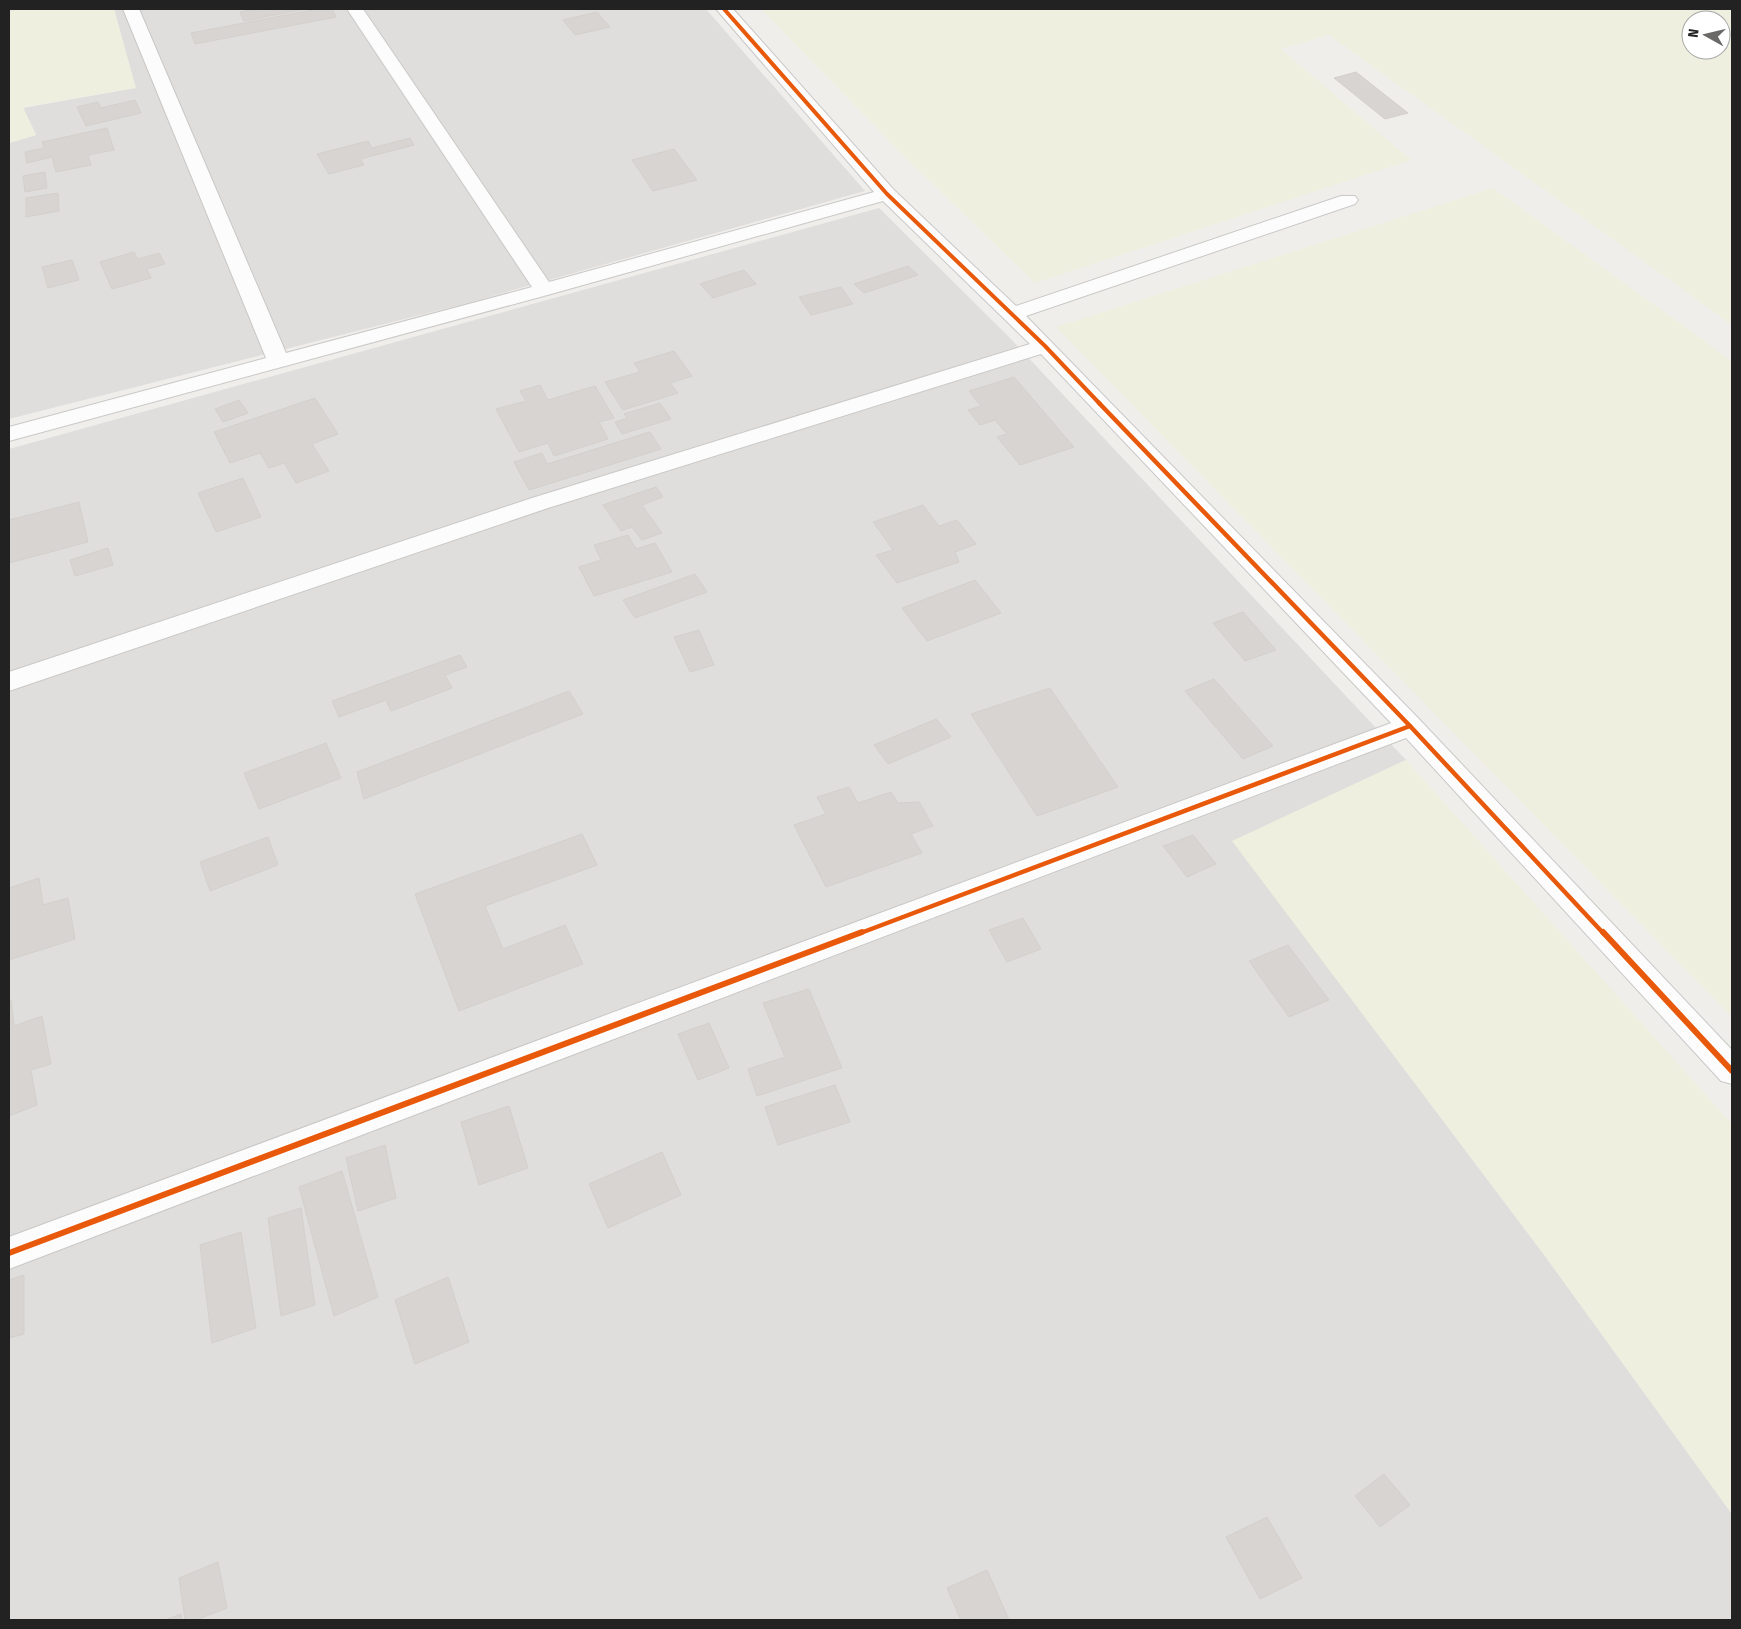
<svg xmlns="http://www.w3.org/2000/svg" width="1741" height="1629" font-family="'Fira Sans Condensed',sans-serif">
<rect width="100%" height="100%" fill="#f0eeeb"/>
<g fill="#dfdedc">
<path d="M114 9H706L865 191 464 304 9 419V143L36 135 23 108 135 88Z"/>
<path d="M879 208 1009 337 1406 760 1233 841 1545 1256 1732 1514V1620H9V449Z"/>
</g>
<g fill="#efefdf" fill-rule="evenodd">
<path d="M9 9H114L136 88 23 107 36 135 9 143Z"/>
<path d="M761 9H1732V325L1329 35 1281 49 1411 160 1035 283 905 157ZM1691 20H1721V50H1691Z"/>
<path d="M1493 188 1732 361V1017L1056 327Z"/>
<path d="M1406 760 1732 1124V1514L1545 1256 1232 841Z"/>
</g>
<g fill="#d7d4d2" stroke="#d3d0cc">
<path d="M255 9H305L244 21 240 12Z"/>
<path d="M317 9H332L336 17 195 44 191 33Z"/>
<path d="M597 12 610 27 575 35 563 20Z"/>
<path d="M1356 72 1408 113 1385 119 1334 78Z"/>
<path d="M135 100 141 113 86 126 77 107 98 102 101 108Z"/>
<path d="M107 128 114 150 88 155 91 165 56 172 52 157 27 163 25 152 44 148 42 142Z"/>
<path d="M410 138 414 145 360 159 364 165 329 174 317 154 368 141 372 148Z"/>
<path d="M674 149 697 180 653 191 632 160Z"/>
<path d="M45 172 47 188 25 192 23 176Z"/>
<path d="M58 193 59 211 26 217V198Z"/>
<path d="M134 252 138 259 159 253 165 264 147 269 151 278 112 289 100 262Z"/>
<path d="M72 260 79 280 48 288 42 267Z"/>
<path d="M908 266 918 275 864 293 854 284Z"/>
<path d="M744 270 756 284 713 298 700 284Z"/>
<path d="M841 287 853 304 811 315 799 297Z"/>
<path d="M674 351 692 376 670 383 678 393 623 410 605 382 640 372 634 363Z"/>
<path d="M1014 377 1074 447 1020 465 997 437 1007 434 995 420 980 425 968 410 981 406 969 391Z"/>
<path d="M540 385 548 400 595 386 614 418 599 422 608 439 554 456 548 443 519 452 496 409 526 401 520 391Z"/>
<path d="M315 398 338 434 312 444 329 471 296 483 284 463 269 468 260 453 230 463 214 432Z"/>
<path d="M239 400 248 413 223 422 215 409Z"/>
<path d="M660 403 671 419 622 434 615 422 627 418 624 414Z"/>
<path d="M650 432 661 449 529 490 514 462 542 453 547 464Z"/>
<path d="M243 478 261 517 216 532 198 493Z"/>
<path d="M656 487 663 497 642 505 662 533 642 540 632 527 621 531 603 505Z"/>
<path d="M79 502 88 542 9 563V520Z"/>
<path d="M923 505 939 526 957 520 976 544 955 552 959 562 897 583 876 555 893 550 873 522Z"/>
<path d="M628 535 636 549 655 543 672 572 594 596 579 567 601 560 594 545Z"/>
<path d="M108 548 113 565 75 576 70 560Z"/>
<path d="M695 574 707 592 635 618 623 600Z"/>
<path d="M975 580 1001 613 927 641 902 608Z"/>
<path d="M1243 612 1276 650 1245 661 1213 623Z"/>
<path d="M699 630 714 665 690 672 674 637Z"/>
<path d="M460 655 467 667 445 675 452 688 391 711 386 700 339 717 332 701Z"/>
<path d="M1214 679 1273 746 1243 759 1185 691Z"/>
<path d="M1050 688 1118 787 1037 816 971 714Z"/>
<path d="M569 691 583 714 364 799 357 772Z"/>
<path d="M936 719 951 737 888 764 874 745Z"/>
<path d="M326 743 341 778 259 809 244 773Z"/>
<path d="M849 787 858 803 891 792 898 803 919 802 933 826 911 834 922 853 826 887 794 825 826 814 817 797Z"/>
<path d="M582 834 597 865 485 906 503 949 565 925 583 964 459 1011 415 894Z"/>
<path d="M1193 835 1216 864 1187 877 1163 846Z"/>
<path d="M268 837 278 865 210 891 200 862Z"/>
<path d="M39 878 43 905 68 898 75 939 9 960V888Z"/>
<path d="M1023 918 1041 949 1007 962 989 930Z"/>
<path d="M1288 945 1329 1000 1289 1017 1249 961Z"/>
<path d="M809 989 842 1068 757 1096 748 1069 785 1057 763 1003Z"/>
<path d="M11 1000 14 1026 42 1016 51 1064 31 1070 37 1105 9 1116V1001Z"/>
<path d="M709 1023 729 1068 698 1080 678 1034Z"/>
<path d="M835 1085 850 1122 778 1145 765 1107Z"/>
<path d="M509 1106 528 1168 479 1185 461 1122Z"/>
<path d="M385 1145 396 1198 358 1211 346 1158Z"/>
<path d="M662 1152 681 1195 608 1228 589 1184Z"/>
<path d="M342 1171 378 1297 334 1316 299 1187Z"/>
<path d="M301 1208 315 1305 281 1316 268 1218Z"/>
<path d="M241 1232 256 1328 212 1343 200 1245Z"/>
<path d="M24 1275V1334L9 1338V1280Z"/>
<path d="M448 1277 469 1342 415 1364 395 1300Z"/>
<path d="M1384 1474 1410 1505 1380 1527 1355 1496Z"/>
<path d="M1267 1517 1302 1578 1260 1599 1226 1537Z"/>
<path d="M218 1562 227 1608 196 1620H185L179 1578Z"/>
<path d="M987 1570 1009 1620H961L947 1588Z"/>
<path d="M181 1614 182 1620H165Z"/>
</g>
<g fill="none" stroke-linecap="round" stroke-linejoin="round">
<g stroke="#c9c8c7" stroke-width="2">
<path id="minor" d="M123 9H139L286 353 532 287 347 9H363L549 282 874 192 716 9H733L894 190 1016 306 1341 196H1355L1358 200 1355 204 1026 316 1419 719 1732 1050V1084L1721 1081 1406 738 9 1269V1237L1391 723 1041 354 548 508 9 691V672L532 498 1030 344 883 201 551 294 9 441V427L266 358Z"/>
</g>
<use href="#minor" fill="#fdfcfc" fill-rule="evenodd"/>
<g stroke="#fff" stroke-width="6">
<path id="cycleway-far2" d="M724 9 887 194 1045 346 1100 404"/>
</g>
<g stroke="#fff" stroke-width="8">
<g id="cycleway-far1">
<path d="M1099 403 1410 726 1604 934"/>
<path d="M858 934 1410 726"/>
</g>
</g>
<g stroke="#fff" stroke-width="9">
<g id="cycleway">
<path d="M1603 932 1732 1071"/>
<path d="M9 1253 862 932"/>
</g>
</g>
<use href="#cycleway-far2" stroke="#e8590c" stroke-width="4"/>
<use href="#cycleway-far1" stroke="#e8590c" stroke-width="4.5"/>
<use href="#cycleway" stroke="#e8590c" stroke-width="6"/>
</g>
<rect width="1741" height="1629" fill="none" stroke="#222222" stroke-width="20"/>
<g transform="translate(1706 35) rotate(278)"><circle r="24" fill="#ffffff" stroke="#a7a7a7"/>
<path d="M0-4L9 19L0 12L-9 19Z" fill="#6a6968"/>
<text y="-8" font-size="14" font-weight="bold" text-anchor="middle" fill="#222222">N</text>
</g>
</svg>
